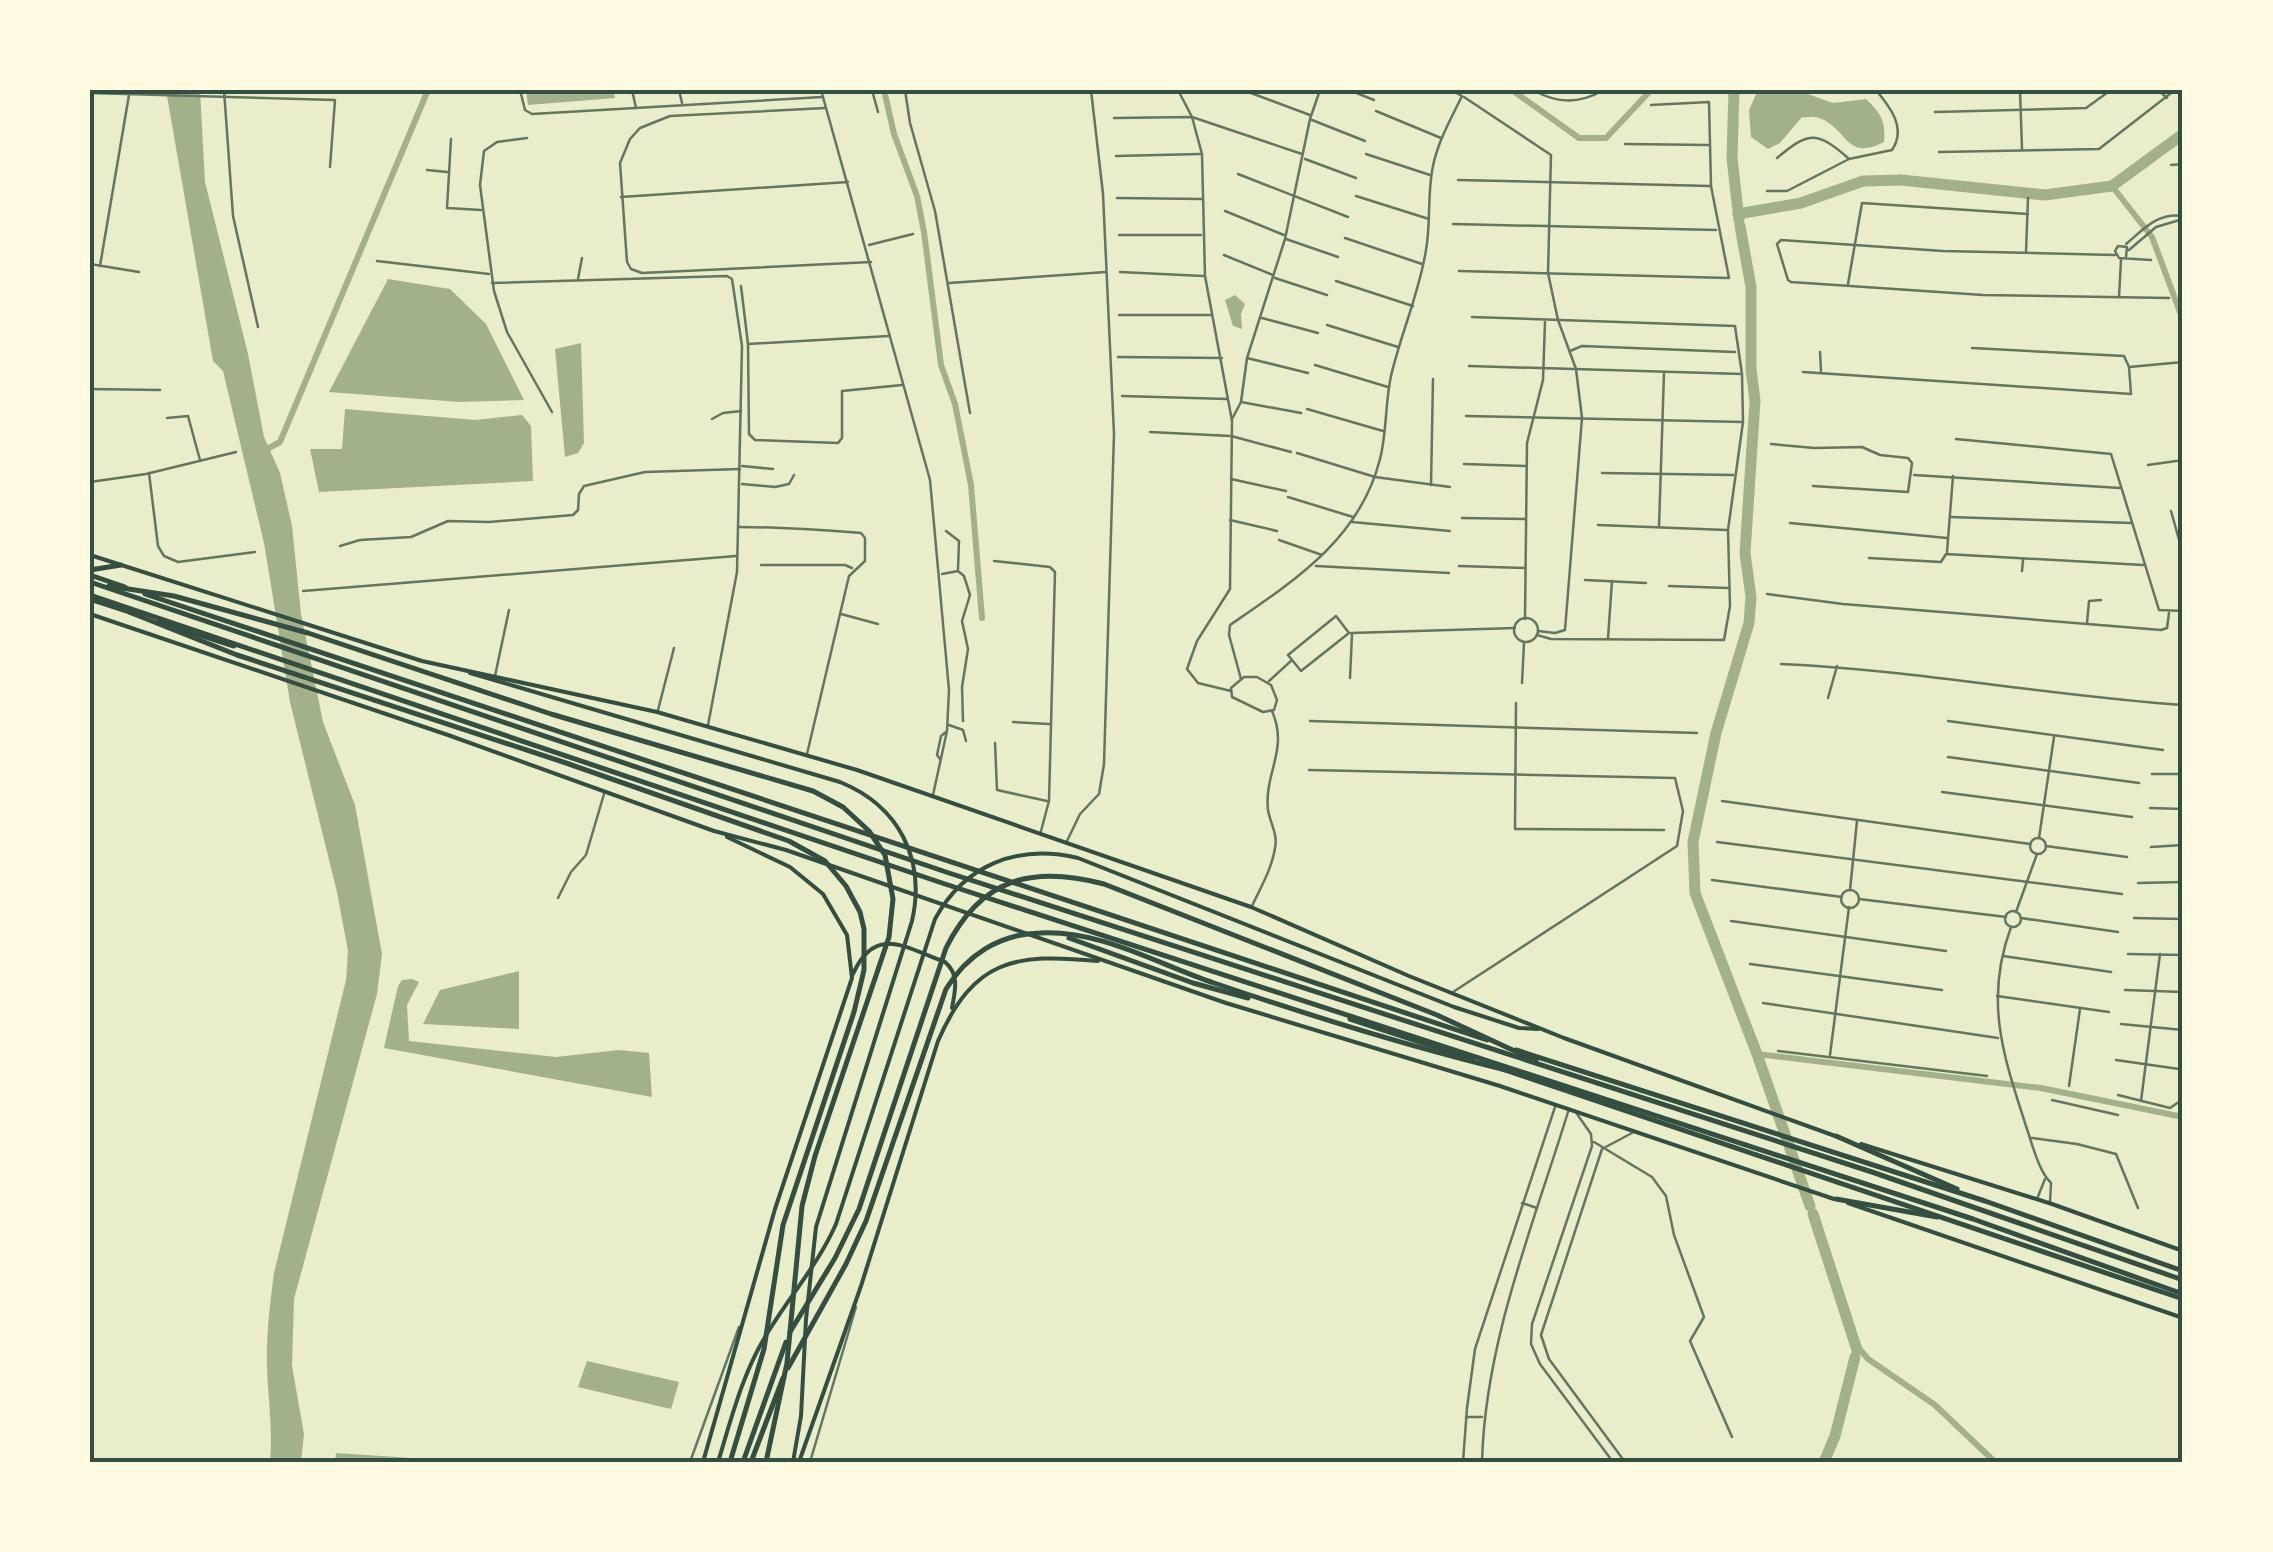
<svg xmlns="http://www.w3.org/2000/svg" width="2273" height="1552" font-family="'DM Sans',sans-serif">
<rect width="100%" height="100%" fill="#e9edc9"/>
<g fill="#a3b18a">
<path d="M166 90H200L205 182 248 354 264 437 280 473 292 526 301 614 323 722 355 805 382 954 377 994 294 1299 292 1366 304 1434 301 1462H270C273 1430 268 1399 267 1367 266 1336 270 1304 274 1273L346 980 348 951 337 892 290 702 264 543 223 371 213 361Z"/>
<path d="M526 90H613L615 98 528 105Z"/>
<path d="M1758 90H1797L1833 103 1866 99C1881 113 1886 122 1884 142 1845 162 1848 128 1819 118 1814 116 1808 118 1802 117L1780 143 1768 149 1751 137 1749 110Z"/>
<path d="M388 279 450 289 486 324 524 400 460 402 329 392Z"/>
<path d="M1235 295 1245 304 1241 314 1242 329 1233 326 1225 300Z"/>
<path d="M581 343 584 443 578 453 565 457 555 349Z"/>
<path d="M345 409 475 420 522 415 531 426 533 481 319 492 310 449H342Z"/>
<path d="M519 971V1029L423 1024 440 990Z"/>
<path d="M412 979 419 982 407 1005 409 1041 556 1057 619 1050 649 1053 652 1097 384 1048 398 986 402 980Z"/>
<path d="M587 1361 679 1382 671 1409 578 1387Z"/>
<path d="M336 1453 472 1462H335Z"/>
</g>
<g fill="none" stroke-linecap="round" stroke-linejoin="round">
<g stroke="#a3b18a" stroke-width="6">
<path d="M884 90 894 134 917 196 924 232 941 365 955 404 971 485 982 618"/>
<path d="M1512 90 1579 138H1606L1651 90"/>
<path d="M2112 186 2152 237 2183 320"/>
<path d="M265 450 280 442 428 90"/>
<path d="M1757 1054 2041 1088 2183 1117"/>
<path d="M1858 1347 1868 1359 1935 1405 1995 1462"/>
</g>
<g stroke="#a3b18a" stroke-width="11">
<path d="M1734 90 1732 158 1739 220"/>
<path d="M1738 214 1801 203 1863 181 1901 180 2045 195 2112 186 2183 134"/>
<path d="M1740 226 1751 287V369L1755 401 1745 553 1751 597 1749 623 1716 733 1693 842 1695 893 1757 1054 1810 1206"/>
<path d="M1813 1214 1857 1350"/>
<path d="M1824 1462 1835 1436 1855 1357"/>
</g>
<g stroke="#617663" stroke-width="2.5">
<path d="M224 90 233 216 258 327"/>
<path d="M520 90 525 110 532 114 822 97"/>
<path d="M632 90 636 108"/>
<path d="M679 90 682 103"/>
<path d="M821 90 930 480 949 690 947 731 933 795"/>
<path d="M872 90 878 112"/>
<path d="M905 90 910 123 935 211 970 413"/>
<path d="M1178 90 1192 117 1202 154 1205 276 1232 421 1230 589 1197 641 1187 669 1198 683 1231 691"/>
<path d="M1243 90 1310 115"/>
<path d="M1349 90 1374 100"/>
<path d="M1533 90C1558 104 1579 104 1604 90"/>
<path d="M2020 90 2022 149"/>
<path d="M2158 90 2167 98"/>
<path d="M90 93 335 100 330 167"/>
<path d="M1464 97 1551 155 1548 273 1558 320 1576 369 1582 418 1565 630 1555 633 1538 631"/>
<path d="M825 108 670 116 640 128 630 139 620 163 627 262 631 269 642 273 871 262"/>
<path d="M1376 111 1441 138"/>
<path d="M1935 112 2086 108 2111 90"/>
<path d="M1114 118 1192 117 1302 154"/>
<path d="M1312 120 1365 141"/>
<path d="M527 138 497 142 484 151 480 185 494 291 507 332 552 412"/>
<path d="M451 139 447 208 481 210"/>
<path d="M1625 144 1708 145"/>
<path d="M1939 152 2099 149 2175 90"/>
<path d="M1366 154 1430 175"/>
<path d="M1116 156 1200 154"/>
<path d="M1777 158C1808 132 1816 130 1848 158"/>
<path d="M1305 159 1356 178"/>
<path d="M2171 165 2183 164"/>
<path d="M427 170 447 172"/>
<path d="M1238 174 1348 217"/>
<path d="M1458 180 1710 186"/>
<path d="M1767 191H1787L1849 159 1892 150C1907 128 1890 107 1876 90"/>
<path d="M1356 196 1429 219"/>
<path d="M621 197 848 182"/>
<path d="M1117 198 1202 199"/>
<path d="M1225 211 1284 235"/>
<path d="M1453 224 1716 230"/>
<path d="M1119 235H1201"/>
<path d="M1345 238 1422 264"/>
<path d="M1286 239 1338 257"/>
<path d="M2126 244C2144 229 2158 212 2183 216"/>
<path d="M869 245 913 234"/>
<path d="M2129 250 2156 227 2183 219"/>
<path d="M2026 252 2028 198"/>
<path d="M1224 255 1273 275"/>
<path d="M2115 255 1943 251 1781 240 1777 244 1788 280 1791 282 1983 295 2169 298"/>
<path d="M2126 257 2127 247 2118 246 2115 251 2119 258 2151 260"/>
<path d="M377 261 489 274"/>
<path d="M90 264 139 272"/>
<path d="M100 266 129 95"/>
<path d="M1459 271 1729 278 1711 186 1709 102 1651 105"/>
<path d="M1120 272 1203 276"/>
<path d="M1275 278 1327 295"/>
<path d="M578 279 582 258"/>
<path d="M1336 281 1413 306"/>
<path d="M492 283 727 276 732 279 742 346 737 572 708 725"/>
<path d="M949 283 1106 272"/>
<path d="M1848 284 1862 203 2028 214"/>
<path d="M741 286 748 344 889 336"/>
<path d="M2119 297 2121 260"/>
<path d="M1119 315H1212"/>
<path d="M1472 317 1735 326 1742 374 1743 422 1728 530 1730 606 1724 640 1551 639 1537 635"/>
<path d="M1262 318 1318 333"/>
<path d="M1327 325 1398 347"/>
<path d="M748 344 749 434 755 440 838 443 842 438V391L902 385"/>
<path d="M1972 348 2124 356 2129 367 2183 362"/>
<path d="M1570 351 1582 346 1735 352"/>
<path d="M1820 352 1821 371"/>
<path d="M1118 357 1222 358"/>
<path d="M1247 358 1285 239 1310 119 1320 90"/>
<path d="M1315 365 1388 387"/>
<path d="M1469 366 1742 374"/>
<path d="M1803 372 2131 394 2129 367"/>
<path d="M90 389 160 390"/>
<path d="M1122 396 1227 399"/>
<path d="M1241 402 1247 358 1308 373"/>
<path d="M1307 409 1383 431"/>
<path d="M1466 416 1743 422"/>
<path d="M167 418 188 416 200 460"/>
<path d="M712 419 723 413 741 411"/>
<path d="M1232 419 1241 402 1301 413"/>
<path d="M1150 432 1231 436 1291 452"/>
<path d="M1956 439 2111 454 2159 610 2183 611"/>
<path d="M1771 444 1814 448 1862 447 1880 455 1908 458 1912 463 1908 492 1813 486"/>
<path d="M1297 453 1375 477 1450 487"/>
<path d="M1464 464 1526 466"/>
<path d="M2148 465 2183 460"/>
<path d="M742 466 773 469"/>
<path d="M149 473 158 546 164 556 178 562 255 552"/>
<path d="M1602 473 1733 475"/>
<path d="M1914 475 2120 488"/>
<path d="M1231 479 1286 491"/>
<path d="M90 482 146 474 236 452"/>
<path d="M742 484 775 487 789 484 794 475"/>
<path d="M1431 485 1433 379"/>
<path d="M1288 497 1353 517"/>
<path d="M2171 511 2183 554"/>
<path d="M1950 517 2132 523"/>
<path d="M1462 518 1525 519"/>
<path d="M1230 520 1277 531"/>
<path d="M1352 522 1450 531"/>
<path d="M1790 523 1947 538"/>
<path d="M1598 525 1726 530"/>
<path d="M739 527C781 527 820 530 861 533L865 538V561L849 576 807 754"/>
<path d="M1659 527 1664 373"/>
<path d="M946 531 959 541 958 569"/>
<path d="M1279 540 1322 555"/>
<path d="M340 546 360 540 411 537 448 521 489 522 573 515 578 510 579 494 584 486 645 472 740 469"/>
<path d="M1947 552 1953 476"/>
<path d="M1869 558 1941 562 1946 554 2143 565"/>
<path d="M994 561 1050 567 1055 572 1049 801 1041 831"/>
<path d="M761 565H845L852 568"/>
<path d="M1316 566 1449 573"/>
<path d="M1459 566 1525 568"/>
<path d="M2022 571 2023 560"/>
<path d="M942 574 958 571 964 576 970 595 962 621 968 649 962 687 963 721"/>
<path d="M1585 580 1646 583"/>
<path d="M1669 586 1728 588"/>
<path d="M303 591 736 556"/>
<path d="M1767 594 1843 604 2161 630 2167 628 2169 613"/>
<path d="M841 614 878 624"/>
<path d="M1336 616 1349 633 1301 671 1288 655Z"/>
<circle cx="1526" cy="630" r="12"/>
<path d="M1525 619 1527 443 1543 380 1545 322"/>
<path d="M2087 623 2089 601 2101 600"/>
<path d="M1351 633 1515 628"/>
<path d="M1608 638 1612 581"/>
<path d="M1781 664C1916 670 2049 696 2183 705"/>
<path d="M495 676 509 610"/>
<path d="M1244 677H1257L1271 685 1277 700 1274 710 1263 712 1232 697 1231 688Z"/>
<path d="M1350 678 1352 634"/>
<path d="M1241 679 1229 635 1230 625C1294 581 1360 539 1380 459 1387 432 1385 403 1391 376 1401 333 1419 294 1426 250 1431 223 1427 194 1433 166 1438 141 1451 119 1462 96L1451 90"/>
<path d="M1269 681 1292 660"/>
<path d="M1522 683 1524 643"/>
<path d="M1828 698 1837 666"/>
<path d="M1516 703 1515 829 1664 830"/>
<path d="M658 710 674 648"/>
<path d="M1310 721 1697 733"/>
<path d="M1948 721 2163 750"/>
<path d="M1013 722 1049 724"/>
<path d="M949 725 963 730 966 741"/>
<path d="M995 743 997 790 1047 801"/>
<path d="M1948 757 2139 783"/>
<path d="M940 759 937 755 941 736 946 732"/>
<path d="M1309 770 1675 778 1683 811 1677 846 1453 992"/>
<path d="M2152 774H2183"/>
<path d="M1942 792 2132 817"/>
<path d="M1722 801 2030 844"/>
<path d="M2150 808 2183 809"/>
<path d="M2039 838 2054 737"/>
<circle cx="2038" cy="846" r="8"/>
<path d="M1067 841 1080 814 1099 794 1104 764 1114 434 1103 194 1091 90"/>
<path d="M1717 842 2122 894"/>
<path d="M2046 846 2127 857"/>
<path d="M2151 847 2183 845"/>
<path d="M1712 880 1842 897"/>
<path d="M2138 883 2183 882"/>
<path d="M1850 890 1857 821"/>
<circle cx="1850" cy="899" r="9"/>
<path d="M558 898 571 872 586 855 604 794"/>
<path d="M1859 899 2006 917"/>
<path d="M1252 906C1261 887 1272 868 1275 848 1278 834 1270 823 1268 810 1264 772 1289 750 1272 711"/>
<circle cx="2013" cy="919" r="8"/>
<path d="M2016 912 2037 854"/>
<path d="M2021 918 2118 932"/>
<path d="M2134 918 2183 919"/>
<path d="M1731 921 1946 951"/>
<path d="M2011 927C1984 1000 2003 1055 2026 1126 2032 1143 2038 1170 2051 1183L2050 1203"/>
<path d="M2128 954 2183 955"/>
<path d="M2003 956 2111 972"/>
<path d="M1750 964 1942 990"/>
<path d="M2125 990 2183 992"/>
<path d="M1997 996 2109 1012"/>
<path d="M1763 1003 1998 1038"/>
<path d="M2121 1024 2183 1030"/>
<path d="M1778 1051 1987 1076"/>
<path d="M1830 1055 1849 907"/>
<path d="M2116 1060 2179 1069"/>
<path d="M2069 1086 2080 1009"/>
<path d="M2118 1095 2170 1108 2183 1099"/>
<path d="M2052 1100 2118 1115"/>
<path d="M2141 1101 2160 954"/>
<path d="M1577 1114 1591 1134 1592 1146 1532 1324 1531 1344 1540 1364 1613 1462"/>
<path d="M2032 1138 2077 1144 2116 1154 2138 1208"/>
<path d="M1594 1142 1652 1177 1666 1196 1674 1235 1704 1317 1690 1341 1732 1437"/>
<path d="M2037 1199 2045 1179"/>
<path d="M1522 1203 1537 1208"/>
<path d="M1466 1417H1482"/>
<path d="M690 1462 739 1327"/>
<path d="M810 1462 856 1307"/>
<path d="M1463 1462 1467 1408 1475 1349 1555 1107"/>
<path d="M1482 1462C1485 1342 1533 1226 1568 1112"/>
<path d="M1625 1462 1549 1359 1541 1335 1602 1149 1632 1133"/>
</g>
<g stroke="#344e41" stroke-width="4">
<path d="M90 555 422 661 657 712 857 770 1251 907 1409 976 1564 1038 1838 1137"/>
<path d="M90 614 448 735 714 831 786 850 1226 1003 1500 1086 1834 1199"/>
<path d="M470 673 840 782C899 806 926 859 912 921L816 1227 806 1319 801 1416 793 1462"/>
<path d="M853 974C875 924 906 948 945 962 960 975 955 991 952 1008"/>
<path d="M1861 1144 2052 1204 2183 1251"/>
<path d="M1848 1203 2183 1318"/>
<path d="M703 1462 775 1209 852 978 847 935 823 894 790 867 727 837"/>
<path d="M718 1462C731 1420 742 1375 765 1337 788 1298 818 1265 836 1224L935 919C965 864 1018 844 1078 858L1454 1007 1519 1028 1538 1029"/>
<path d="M799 1462 861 1286 938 1041C974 959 1014 953 1098 961"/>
</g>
<g stroke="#344e41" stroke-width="5">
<path d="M90 570 121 565"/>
<path d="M90 575 125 587"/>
<path d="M145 594 1487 1040"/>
<path d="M90 599 130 612"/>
<path d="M159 622 234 646"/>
<path d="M1350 1019 1472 1059"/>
<path d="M1516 1050 1985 1201 2183 1271"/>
<path d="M1502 1069 2183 1299"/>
<path d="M1836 1136 1957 1189"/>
<path d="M1836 1199 1937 1217"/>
</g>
<g stroke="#344e41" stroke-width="5">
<path d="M90 582 949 873 1872 1172 2183 1280"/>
<path d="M109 586 174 596 308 633 551 714 813 791 843 807 869 831 885 855 893 899 889 937 815 1156 802 1206 787 1363 766 1462"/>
<path d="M90 595 942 883 1973 1219 2183 1294"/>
<path d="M129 612 237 655 569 764 789 841 825 861 846 886 860 912 864 929V970L854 1012 783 1225 764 1349 730 1462"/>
<path d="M1069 938 1193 983 1248 998"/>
<path d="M790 1332 835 1258 859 1209 946 948C981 878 1032 865 1104 884L1437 1015 1536 1061"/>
<path d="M788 1368 846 1264 866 1221 946 989C967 955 999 934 1040 933 1102 930 1157 964 1214 983 1311 1016 1407 1046 1506 1070"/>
<path d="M743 1462 786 1342"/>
<path d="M751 1462 783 1378"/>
</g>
</g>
<rect width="2273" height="1552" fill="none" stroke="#fefae0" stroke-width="185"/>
<rect x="92" y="92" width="2088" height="1368" fill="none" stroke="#344e41" stroke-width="4"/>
</svg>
